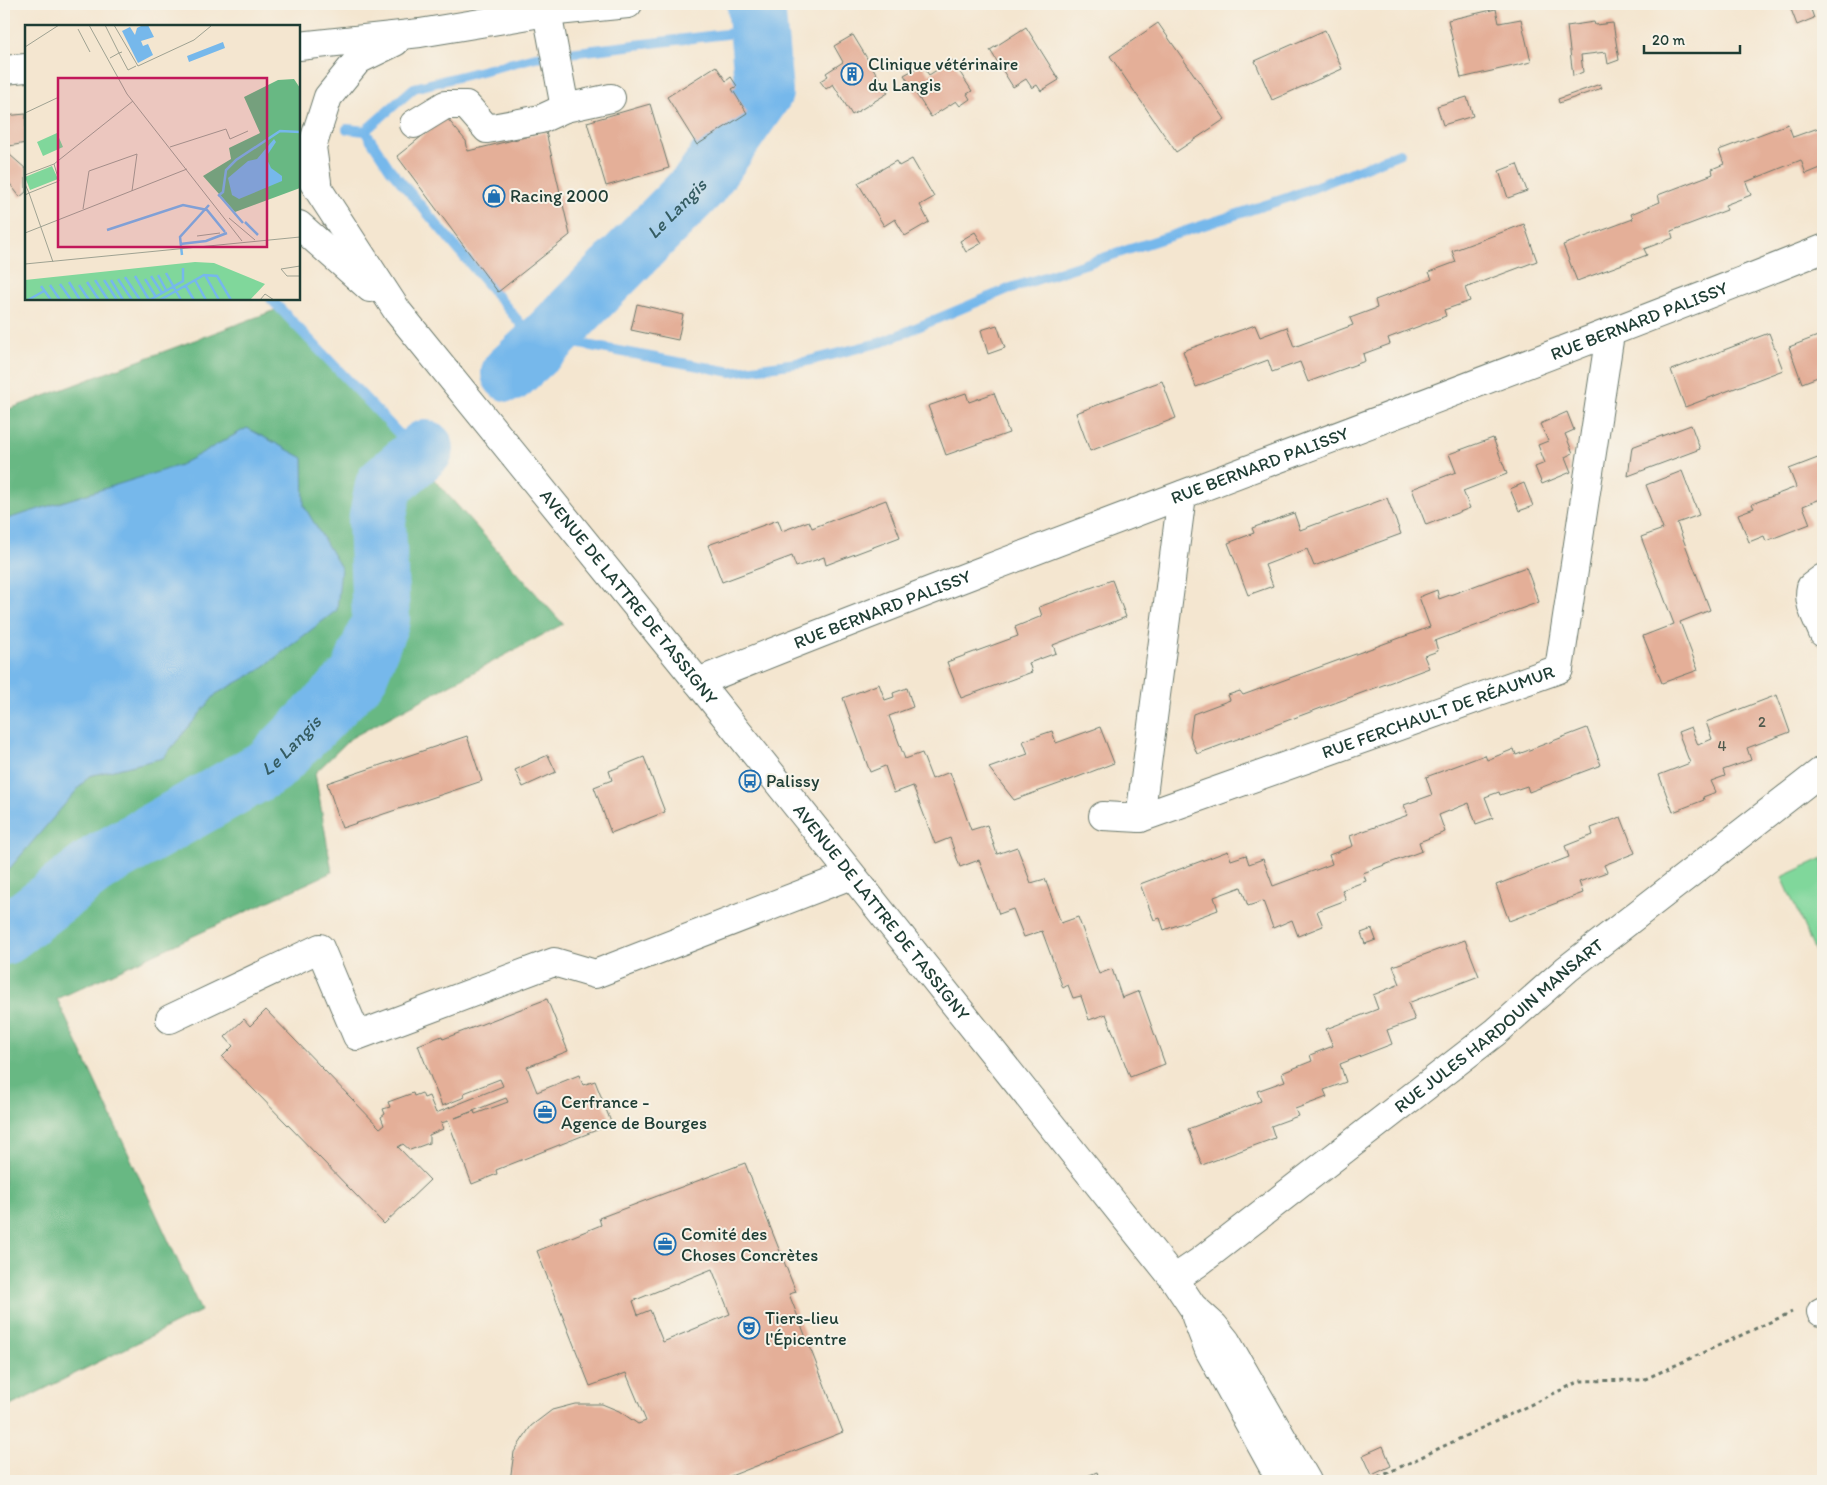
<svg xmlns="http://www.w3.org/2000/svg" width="1827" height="1485" font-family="Itim,sans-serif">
<rect width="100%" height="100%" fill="#f7f3e8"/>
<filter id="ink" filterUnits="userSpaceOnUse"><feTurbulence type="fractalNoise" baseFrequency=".02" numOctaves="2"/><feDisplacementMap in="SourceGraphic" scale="10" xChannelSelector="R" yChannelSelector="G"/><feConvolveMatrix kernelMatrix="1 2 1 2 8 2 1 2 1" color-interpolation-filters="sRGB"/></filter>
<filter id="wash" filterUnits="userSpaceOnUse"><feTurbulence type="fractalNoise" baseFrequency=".0096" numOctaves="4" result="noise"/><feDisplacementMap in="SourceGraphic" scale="20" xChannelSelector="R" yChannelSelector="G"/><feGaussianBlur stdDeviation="1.12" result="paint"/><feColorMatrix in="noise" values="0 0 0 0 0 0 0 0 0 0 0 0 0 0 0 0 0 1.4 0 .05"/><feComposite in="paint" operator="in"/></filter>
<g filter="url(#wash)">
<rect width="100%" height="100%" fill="#f4e6d0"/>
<path fill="#80d79b" stroke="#508a68" d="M1823 858V970L1782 877Z"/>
<path fill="#68b883" stroke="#447a5c" d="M281 308 563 624 351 738 315 773 332 872 57 999 201 1311 4 1409V411Z"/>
<path fill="#76b8eb" stroke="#4a7a90" d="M247 428 303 458 304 506 341 568 337 610 258 671 216 694 163 758 89 776 4 875V795L7 789 4 782V520L180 465Z"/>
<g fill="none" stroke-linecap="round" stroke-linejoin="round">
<g stroke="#76b8eb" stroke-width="10">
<path d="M347 129 365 131 414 88 536 57 759 30"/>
<path d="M365 131 390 169 525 329 548 338 731 372 804 362 882 342 1008 289 1290 197 1400 153"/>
<path d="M271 299 419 455"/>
</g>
<g stroke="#76b8eb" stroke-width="58">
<path id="s1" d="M510 373 548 338 700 184 764 92 756 4"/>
<path id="s2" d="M4 936 100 862 270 766 358 677 381 620 377 521 384 485 425 449"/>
</g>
</g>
<g id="blocks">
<g fill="#e4af98" fill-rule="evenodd">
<path d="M1789 4H1809L1814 18 1797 25Z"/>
<path d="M1496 9 1499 23 1521 19 1531 62 1461 78 1448 20Z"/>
<path d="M1594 22 1595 25 1613 23 1619 60 1608 64 1606 52 1581 55 1583 72 1573 76 1567 26Z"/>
<path d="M1158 23 1225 119 1176 152 1110 56Z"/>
<path d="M1026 27 1059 80 1041 91 1037 85 1032 88 1026 79 1013 87 990 50Z"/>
<path d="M1325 30 1342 69 1272 100 1255 61Z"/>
<path d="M853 35 888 93 852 115 833 84 826 89 820 81 828 76 826 73 843 62 834 46Z"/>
<path d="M952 60 972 91 967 94 970 99 960 106 956 101 931 117 904 75 922 65 929 75Z"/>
<path d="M716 66 726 81 731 77 737 86 732 89 747 113 697 145 667 97Z"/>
<path d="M1600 84 1602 88 1559 103 1558 99Z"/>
<path d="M1467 97 1473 116 1443 125 1437 106Z"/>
<path d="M650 104 669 168 606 186 587 122Z"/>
<path d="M26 114V143L9 146 10 155 26 169V192L20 197 4 176V116Z"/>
<path d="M446 117 466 141 468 151 546 132 570 235 498 292 397 156Z"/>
<path d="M1788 124 1793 137 1821 127 1823 133V167L1806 174 1801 160 1746 182 1751 195 1725 205 1727 210 1671 231 1673 238 1644 249 1647 255 1577 281 1563 245 1633 219 1631 214 1660 202 1658 195 1713 174 1712 169 1724 164 1719 150Z"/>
<path d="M912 159 934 197 920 205 929 222 905 236 895 219 884 226 858 183 896 161 899 166Z"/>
<path d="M1517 164 1527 191 1508 198 1499 171Z"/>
<path d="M1524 224 1537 261 1465 288 1470 301 1444 310 1446 316 1388 338 1390 344 1363 354 1365 361 1308 382 1300 362 1272 372 1268 360 1196 387 1183 351 1255 325 1260 337 1287 327 1294 347 1353 325 1350 318 1377 308 1375 300 1432 279 1429 272 1456 262 1452 251Z"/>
<path d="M975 232 982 243 966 252 960 241Z"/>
<path d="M637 304 683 315 678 340 631 330Z"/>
<path d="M997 325 1005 348 988 354 981 330Z"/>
<path d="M1769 333 1783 370 1685 407 1671 370Z"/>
<path d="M1823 334V375L1802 383 1789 347Z"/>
<path d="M1162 381 1176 418 1090 451 1076 413Z"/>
<path d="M966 393 969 402 994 393 1009 433 946 455 928 406Z"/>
<path d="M1567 412 1574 430 1565 434 1573 453 1565 457 1571 472 1542 484 1535 467 1545 463 1538 445 1548 441 1540 424Z"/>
<path d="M1691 425 1700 449 1628 476 1632 447Z"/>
<path d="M1493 438 1507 474 1463 491 1470 508 1426 525 1412 489 1456 472 1449 454Z"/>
<path d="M1823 456V498L1803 506 1810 524 1766 541 1764 536 1749 542 1738 514 1754 508 1752 504 1796 487 1789 469Z"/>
<path d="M1682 471 1699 515 1677 523 1710 610 1680 622 1698 670 1662 683 1643 636 1674 624 1641 537 1663 529 1646 485Z"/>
<path d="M1524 483 1533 506 1519 511 1510 489Z"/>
<path d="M1387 498 1401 534 1314 566 1307 549 1265 565 1273 586 1248 595 1228 543 1254 533 1252 528 1294 513 1300 530Z"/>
<path d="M886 500 900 537 826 565 824 557 796 567 792 556 722 582 708 545 778 520 782 531 809 521 812 528Z"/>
<path d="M1526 567 1539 602 1435 641 1438 651 1424 656 1429 668 1197 754 1190 736 1193 714 1230 700 1228 695 1240 691 1243 695 1430 627 1419 597 1437 590 1439 599Z"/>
<path d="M1112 580 1126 617 1053 645 1056 653 1029 663 1032 672 961 698 947 662 1018 636 1015 627 1042 616 1039 607Z"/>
<path d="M879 684 885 700 894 697 893 693 907 688 913 707 889 716 905 759 922 753 932 779 950 772 971 830 987 825 997 854 1017 847 1031 883 1045 879 1061 923 1078 917 1099 974 1112 969 1122 998 1139 991 1165 1064 1130 1077 1106 1014 1089 1020 1081 996 1073 998 1068 985 1063 988 1042 931 1024 937 1013 909 999 914 979 860 960 867 950 838 935 844 913 786 894 793 885 766 870 772 843 698Z"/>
<path d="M1777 695 1790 732 1747 748 1751 760 1723 770 1725 776 1711 781 1716 792 1703 797 1704 800 1673 812 1659 775 1690 763 1678 732 1691 727 1698 745 1712 739 1706 722Z"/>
<path d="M1100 727 1114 763 1070 780 1014 800 989 768 1028 754 1023 741 1052 731 1056 743Z"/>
<path d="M1587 728 1601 765 1529 792 1527 786 1500 795 1499 792 1485 797 1493 818 1476 824 1469 803 1439 815 1445 832 1419 842 1422 851 1363 873 1366 881 1342 890 1346 900 1317 911 1323 926 1298 936 1292 920 1273 928 1263 901 1248 906 1241 887 1214 897 1218 910 1164 930 1160 918 1154 920 1140 884 1228 851 1231 860 1246 855 1249 864 1263 859 1273 886 1332 864 1329 855 1353 846 1350 836 1408 815 1404 805 1432 795 1426 777 1485 755 1487 760 1514 749 1516 755Z"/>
<path d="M467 736 482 781 342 828 327 783Z"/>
<path d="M548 755 556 772 523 787 515 770Z"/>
<path d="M644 757 665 812 611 833 594 787 612 780 609 771Z"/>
<path d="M1621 817 1635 853 1604 865 1607 872 1579 882 1583 893 1509 921 1496 885 1569 857 1565 846 1593 835 1591 828Z"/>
<path d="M1372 929 1376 940 1365 944 1361 933Z"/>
<path d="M1465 940 1479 976 1408 1003 1415 1020 1387 1030 1392 1044 1340 1064 1346 1082 1324 1090 1327 1097 1295 1109 1298 1116 1271 1126 1275 1138 1202 1165 1188 1129 1261 1101 1257 1091 1285 1081 1282 1073 1312 1061 1310 1055 1333 1046 1326 1029 1378 1009 1373 995 1400 984 1393 966Z"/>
<path d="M547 999 568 1051 527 1067 537 1092 579 1075 583 1085 595 1081 611 1122 601 1126 602 1128 496 1170 497 1174 472 1184 448 1121 441 1123 443 1129 429 1135V1143L410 1150 403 1144 398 1147 430 1180 384 1224 222 1057 233 1046 225 1037 244 1019 250 1026 266 1010 380 1128 384 1125 381 1117 385 1114 383 1109 390 1107 388 1102 413 1093 414 1096 422 1093 424 1098 429 1096 436 1113 503 1086 500 1079 464 1093 465 1097 442 1106 418 1045 442 1036 443 1039ZM506 1098 508 1102 475 1114 474 1111 455 1118Z"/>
<path d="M745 1163 796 1292 789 1294 843 1432 718 1481H510L514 1452 531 1426 552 1410 575 1404H602L619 1411 638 1424 646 1421 626 1373 590 1386 537 1251 601 1225 599 1218ZM712 1269 730 1314 663 1342 650 1310 638 1315 633 1301Z"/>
<path d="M1383 1446 1391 1466 1372 1475 1363 1455Z"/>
<path d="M1097 1472 1100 1481H1075Z"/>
</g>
</g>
</g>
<g filter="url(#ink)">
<use href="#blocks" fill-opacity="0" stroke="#6a786b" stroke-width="1"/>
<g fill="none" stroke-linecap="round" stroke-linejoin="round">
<g stroke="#6a786b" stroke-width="30">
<g id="minor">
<path d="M547 12 565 108"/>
<path d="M414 124 445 105H466L487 129 541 119 565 108 611 98"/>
<path id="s3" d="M1182 495 1140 818 1559 669 1610 334"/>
<path d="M1823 578 1811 587C1807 603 1817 618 1823 633"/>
<path id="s4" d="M698 682C1071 532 1450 398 1823 249"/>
<path d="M1103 816 1140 818"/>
<path d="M170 1019 320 948 357 1036 554 962 595 974 851 875"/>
<path id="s5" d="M1174 1279 1198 1263 1497 1031 1567 969 1823 770"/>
<path d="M1821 1312 1823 1311"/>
</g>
</g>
<g stroke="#6a786b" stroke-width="30">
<g id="major">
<path d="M299 46 420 33 547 12 628 4"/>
<path d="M4 70 26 68"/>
<path id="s6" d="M299 160 398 312 698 682 1174 1279 1192 1306 1214 1326 1226 1341 1307 1481"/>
<path d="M317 182 312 147 328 97 358 60 395 42"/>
<path d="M299 225 370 288"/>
<path d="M1196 1317 1209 1350 1281 1481"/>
</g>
</g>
<path stroke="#6a786b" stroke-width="3" stroke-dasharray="4 4" stroke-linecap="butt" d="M1371 1481 1580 1381 1643 1380 1792 1312"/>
<use href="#minor" stroke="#fff" stroke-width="28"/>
<use href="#major" stroke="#fff" stroke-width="28"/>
</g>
</g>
<defs>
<g id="building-ring" transform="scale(1.125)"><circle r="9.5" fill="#f7f3e8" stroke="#1f6fb2" stroke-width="1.5"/><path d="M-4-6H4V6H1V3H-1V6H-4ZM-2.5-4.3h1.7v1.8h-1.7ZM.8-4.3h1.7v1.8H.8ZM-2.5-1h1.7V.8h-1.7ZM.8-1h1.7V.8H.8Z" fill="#1f6fb2"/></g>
<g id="shop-ring" transform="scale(1.125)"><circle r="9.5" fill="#f7f3e8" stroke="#1f6fb2" stroke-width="1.5"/><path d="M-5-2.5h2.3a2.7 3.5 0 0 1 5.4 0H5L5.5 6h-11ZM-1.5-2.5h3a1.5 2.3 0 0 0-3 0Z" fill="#1f6fb2"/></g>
<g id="bus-ring" transform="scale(1.125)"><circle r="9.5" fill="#f7f3e8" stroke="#1f6fb2" stroke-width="1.5"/><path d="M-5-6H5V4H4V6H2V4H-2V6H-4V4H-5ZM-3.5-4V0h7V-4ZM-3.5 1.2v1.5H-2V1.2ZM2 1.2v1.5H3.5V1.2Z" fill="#1f6fb2"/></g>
<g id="office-ring" transform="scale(1.125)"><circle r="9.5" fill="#f7f3e8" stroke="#1f6fb2" stroke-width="1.5"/><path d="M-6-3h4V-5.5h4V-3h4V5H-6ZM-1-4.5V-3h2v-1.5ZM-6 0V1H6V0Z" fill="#1f6fb2"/></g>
<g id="theatre-ring" transform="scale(1.125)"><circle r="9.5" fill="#f7f3e8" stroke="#1f6fb2" stroke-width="1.5"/><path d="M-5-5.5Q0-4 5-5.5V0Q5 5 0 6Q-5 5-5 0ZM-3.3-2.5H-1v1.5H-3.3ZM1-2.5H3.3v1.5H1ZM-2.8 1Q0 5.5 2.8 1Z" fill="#1f6fb2"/></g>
</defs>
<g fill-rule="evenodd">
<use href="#building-ring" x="852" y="74"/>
<use href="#shop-ring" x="494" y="196"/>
<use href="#bus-ring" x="750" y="781"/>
<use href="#office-ring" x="545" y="1112"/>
<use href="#office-ring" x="665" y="1244"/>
<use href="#theatre-ring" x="749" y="1328"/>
</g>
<g text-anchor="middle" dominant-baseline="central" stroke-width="4" stroke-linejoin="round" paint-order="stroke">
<g font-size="15" fill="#505a4d">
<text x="1762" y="722">2</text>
<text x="1722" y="746">4</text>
</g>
<g font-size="18" fill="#1f3d34" stroke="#f7f3e8" text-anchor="start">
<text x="868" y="64">Clinique vétérinaire<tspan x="868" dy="21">du Langis</tspan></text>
<text x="510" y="196">Racing 2000</text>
<text x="766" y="781">Palissy</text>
<text x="561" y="1102">Cerfrance -<tspan x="561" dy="21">Agence de Bourges</tspan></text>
<text x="681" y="1234">Comité des<tspan x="681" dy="21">Choses Concrètes</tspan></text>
<text x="765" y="1318">Tiers-lieu<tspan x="765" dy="21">l'Épicentre</tspan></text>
</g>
<g font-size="18" fill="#1f3d34" stroke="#f7f3e8">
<text stroke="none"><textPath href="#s4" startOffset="1008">RUE BERNARD PALISSY</textPath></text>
<text stroke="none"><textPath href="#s4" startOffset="602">RUE BERNARD PALISSY</textPath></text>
<text stroke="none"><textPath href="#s6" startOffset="548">AVENUE DE LATTRE DE TASSIGNY</textPath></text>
<text stroke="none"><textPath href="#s4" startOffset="198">RUE BERNARD PALISSY</textPath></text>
<text stroke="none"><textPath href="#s3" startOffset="642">RUE FERCHAULT DE RÉAUMUR</textPath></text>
<text stroke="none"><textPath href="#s6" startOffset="952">AVENUE DE LATTRE DE TASSIGNY</textPath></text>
<text stroke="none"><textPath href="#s5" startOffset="412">RUE JULES HARDOUIN MANSART</textPath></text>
</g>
<g font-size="19" font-style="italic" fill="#355c62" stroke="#f7f3e8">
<text stroke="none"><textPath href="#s1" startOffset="234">Le Langis</textPath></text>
<text stroke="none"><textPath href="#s2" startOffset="346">Le Langis</textPath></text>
</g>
</g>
<g transform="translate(25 25)">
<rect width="275" height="275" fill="#f4e6d0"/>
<path d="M32 108 38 122 18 131 12 117ZM27 141 33 154 5 165 0 152ZM170 237 189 238 240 259 225 275H0V255Z" fill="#80d79b"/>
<path d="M269 54 275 63V163L210 187 178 151 206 134 204 123 235 108 219 72 253 55Z" fill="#68b883"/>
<path d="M118 0H123L129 12 116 16 118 21 123 19 128 30 113 38 97 6 105 2 110 10 112 3ZM198 17 200 23 164 37 162 31ZM249 114 251 117 241 132 246 143 257 151V156L214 174 207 170 203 153 223 136 232 134Z" fill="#76b8eb"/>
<path fill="none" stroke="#76b8eb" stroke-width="2.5" d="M194 170 218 198M193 171 198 167 201 145 211 135 255 106 275 107M220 197 233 210M82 205 158 180 182 185 200 207M155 219 181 216 202 208M157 230 155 212 184 180M141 248 156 275M133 250 141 265M180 250 194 275M110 251 124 275M126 251 137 268M100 252 115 275M93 254 107 275M120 254 131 272M70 255 83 275M79 255 92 275M86 255 98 275M170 255 181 275M44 257 55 275M62 257 74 275M35 259 46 275M25 260 35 275M54 260 64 275M160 260 169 275M16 261 26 275M3 275 19 266M125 275 158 256V243M135 275 179 250 192 251 206 275"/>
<path fill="none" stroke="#9fa292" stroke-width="1" d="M64 0 102 69 217 216M80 0 94 28 97 27M89 0 113 41 169 15 186 1M53 4 65 27M0 22 34 0M85 33 94 28 103 45 111 41M0 88 34 72M145 122 201 104 205 114 223 106M0 150 29 139 108 76M0 159 4 168 34 156 29 139M0 170 4 168 28 237M58 184 64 146 112 129 107 166M204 193 230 215M0 208 162 144M172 211 195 208M0 239 275 212M275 241 256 244 262 251H275M235 275 240 269 249 275"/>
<path fill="#c2185b" fill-opacity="0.15" stroke="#c2185b" stroke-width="2.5" d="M33 53H242V222H33Z"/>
<rect width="275" height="275" fill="none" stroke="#1f3d34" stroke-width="2.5"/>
</g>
<rect width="1827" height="1485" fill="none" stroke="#f7f3e8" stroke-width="20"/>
<path d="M1644 45v8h96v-8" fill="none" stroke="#1f3d34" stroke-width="2.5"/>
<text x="1652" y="45" font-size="15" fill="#1f3d34" stroke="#f7f3e8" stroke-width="4" paint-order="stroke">20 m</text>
</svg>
